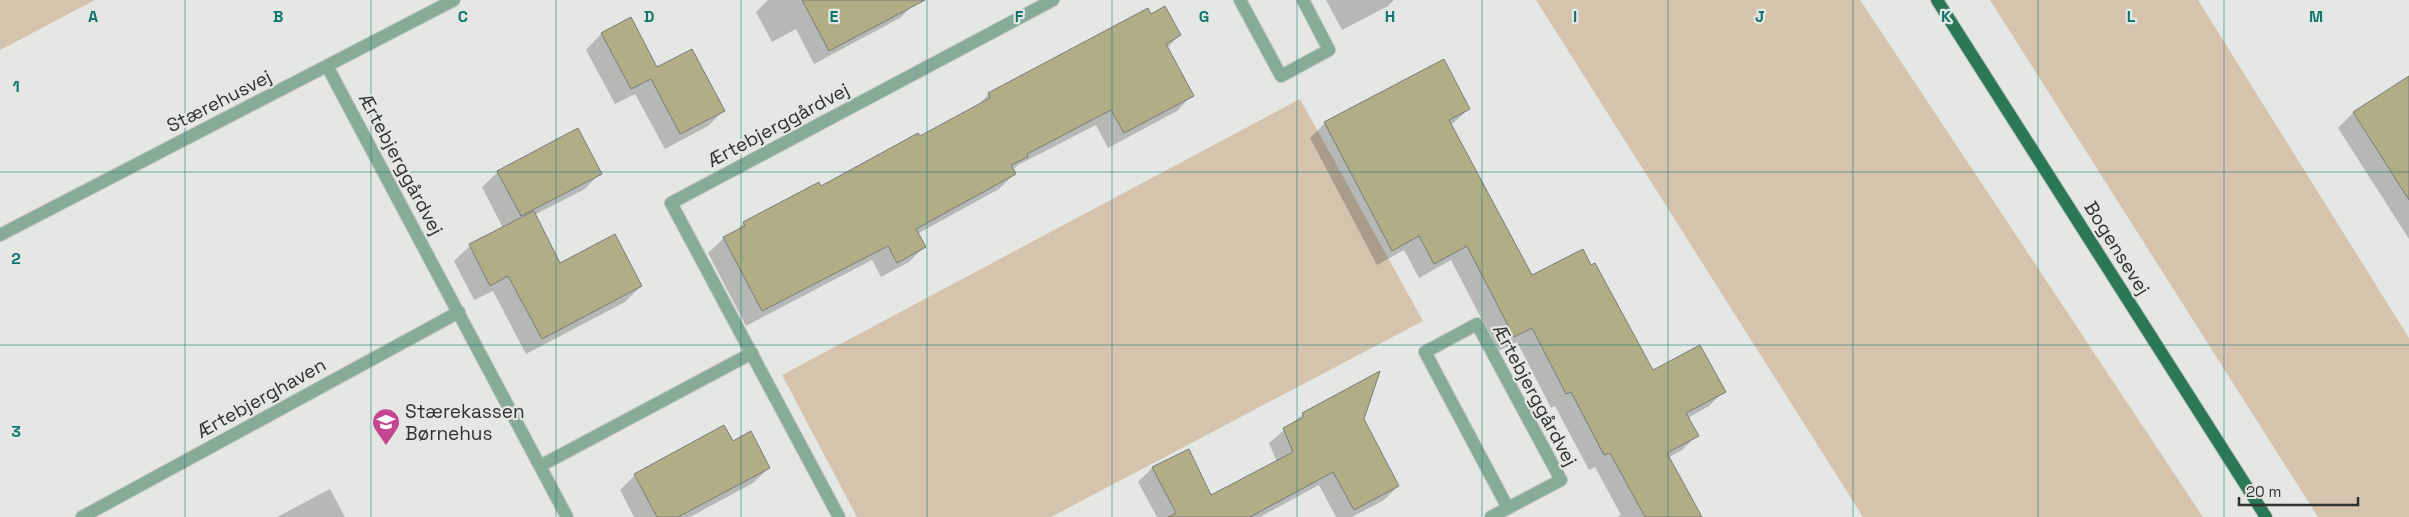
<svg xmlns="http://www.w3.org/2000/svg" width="2409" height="517" font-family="'Space Grotesk',sans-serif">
<rect width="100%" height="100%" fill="#e4e7e3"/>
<g fill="#d5c3ad">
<path d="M0 0H95L0 50Z"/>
<path d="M1536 0H1860L2203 517H1863Z"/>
<path d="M1990 0H2198L2409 338V517H2318Z"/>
<path d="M1300 99 1423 321 1051 517H857L782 375Z"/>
</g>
<g fill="#0003">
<path d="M768 0H912L914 4 900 18 814 64 796 29 772 42 756 12Z"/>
<path d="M1326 0H1394L1388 6 1342 30Z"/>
<path d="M1150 15 1180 35 1167 48 1192 95 1177 111 1108 148 1096 125 1018 165 1013 170 1015 173 999 189 917 234 924 247 909 262 881 277 872 260 746 326 708 253 724 238 735 232 744 223 919 138 975 108 989 94Z"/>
<path d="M630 19 657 68 723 111 708 126 665 149 635 94 615 104 586 50 601 34Z"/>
<path d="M2409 77V239L2338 128 2353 113Z"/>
<path d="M1469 109 1451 125 1532 277 1653 372 1724 391 1709 406 1688 418 1697 435 1682 450 1668 458 1700 517H1617L1621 515 1595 467 1589 470 1555 406 1551 408 1517 342 1498 351 1451 260 1419 278 1404 250 1377 265 1310 138 1325 123Z"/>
<path d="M498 172 600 173 585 189 534 215 559 265 641 286 625 302 526 354 493 291 474 300 454 261 470 246 503 228 482 187Z"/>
<path d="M1303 414 1362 419 1398 486 1384 500 1352 517H1336L1319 485 1260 517H1157L1138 482 1152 468 1188 450 1210 497 1277 462 1269 443Z"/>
<path d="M732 443 769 468 753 483 690 517H634L620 490 635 475Z"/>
<path d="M330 489 345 517H277Z"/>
</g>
<g fill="#b1ad87" stroke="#7b7b77">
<path d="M802 0H925L829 51Z"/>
<path d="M1165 6 1181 35 1166 44 1194 96 1124 133 1111 110 1027 154 1028 157 1011 165 1016 174 916 229 926 247 897 263 888 246 762 311 723 237 745 226 743 222 819 182 821 186 918 133 920 136 990 98 988 93 1148 8 1151 14Z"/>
<path d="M631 17 657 67 692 49 725 111 680 134 651 79 631 89 601 33Z"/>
<path d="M1444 59 1470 109 1449 120 1532 275 1583 249 1591 265 1595 263 1653 370 1700 345 1726 392 1686 413 1699 436 1667 453 1702 517H1645L1610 453 1604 455 1571 392 1566 394 1532 328 1514 337 1467 246 1434 264 1419 236 1392 251 1324 122Z"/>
<path d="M2409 76V200L2353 112Z"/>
<path d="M578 128 602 174 521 216 497 171Z"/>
<path d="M534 211 560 263 615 234 642 286 542 339 508 276 490 286 469 244Z"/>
<path d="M1380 371 1364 419 1399 486 1354 510 1333 472 1250 517H1168L1176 513 1152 467 1189 449 1211 495 1293 452 1283 428 1304 417 1302 413Z"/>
<path d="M724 425 733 441 751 431 770 468 678 517H657L634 474Z"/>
</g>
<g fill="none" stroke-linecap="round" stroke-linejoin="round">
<g stroke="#c0c3bf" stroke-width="14">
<g id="minor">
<path d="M1240 0 1281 76 1329 50 1303 0"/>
<path d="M327 66 567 517"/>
<path d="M0 235 454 0"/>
<path d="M1477 324 1561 480 1508 508 1425 352Z"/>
<path d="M540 466 752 353"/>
<path d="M82 517 459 312"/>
<path d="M839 517 671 203 1053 0"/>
<path d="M1491 517 1508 508"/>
</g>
</g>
<g stroke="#c0c3bf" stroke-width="14">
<path id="major" d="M1937 0 2266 517"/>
</g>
<use href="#minor" stroke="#86ab97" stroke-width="12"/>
<use href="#major" stroke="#2a7855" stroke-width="12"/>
</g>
<path fill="none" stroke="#0f766e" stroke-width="1" stroke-opacity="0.55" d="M185 0V517M371 0V517M556 0V517M741 0V517M927 0V517M1112 0V517M1297 0V517M1482 0V517M1668 0V517M1853 0V517M2038 0V517M2224 0V517M0 172H2409M0 345H2409"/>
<defs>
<g id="school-pin" transform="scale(1.4375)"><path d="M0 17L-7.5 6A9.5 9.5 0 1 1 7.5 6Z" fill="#c44592" stroke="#e4e7e3"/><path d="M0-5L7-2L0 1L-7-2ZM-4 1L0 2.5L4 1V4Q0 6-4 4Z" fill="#fff"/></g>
</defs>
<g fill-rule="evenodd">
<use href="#school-pin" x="386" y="422"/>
</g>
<g text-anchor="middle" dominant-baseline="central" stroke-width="4.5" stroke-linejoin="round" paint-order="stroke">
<g font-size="19" fill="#303130" stroke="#e4e7e3">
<text transform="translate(219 101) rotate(-27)">Stærehusvej</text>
<text transform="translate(778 125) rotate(-28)">Ærtebjerggårdvej</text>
<text transform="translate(401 164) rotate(62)">Ærtebjerggårdvej</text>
<text transform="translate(2117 248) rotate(58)">Bogensevej</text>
<text transform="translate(1535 395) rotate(62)">Ærtebjerggårdvej</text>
<text transform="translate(261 398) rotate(-29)">Ærtebjerghaven</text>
</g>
<g font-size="19" fill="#303130" stroke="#e4e7e3" text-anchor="start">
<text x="405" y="411">Stærekassen<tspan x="405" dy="22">Børnehus</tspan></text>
</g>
</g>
<g font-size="16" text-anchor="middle" font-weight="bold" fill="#0f766e" stroke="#e4e7e3" stroke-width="4.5" stroke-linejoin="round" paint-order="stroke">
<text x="93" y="22">A</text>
<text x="278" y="22">B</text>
<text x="463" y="22">C</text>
<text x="649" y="22">D</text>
<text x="834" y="22">E</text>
<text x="1019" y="22">F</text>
<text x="1204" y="22">G</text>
<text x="1390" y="22">H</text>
<text x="1575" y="22">I</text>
<text x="1760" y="22">J</text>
<text x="1946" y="22">K</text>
<text x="2131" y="22">L</text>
<text x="2316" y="22">M</text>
<text x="16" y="92">1</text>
<text x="16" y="264">2</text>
<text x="16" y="437">3</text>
</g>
<path d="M2239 497v8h119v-8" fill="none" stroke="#303130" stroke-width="2.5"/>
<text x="2246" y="497" font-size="15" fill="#303130" stroke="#e4e7e3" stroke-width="4" paint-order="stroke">20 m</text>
</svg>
